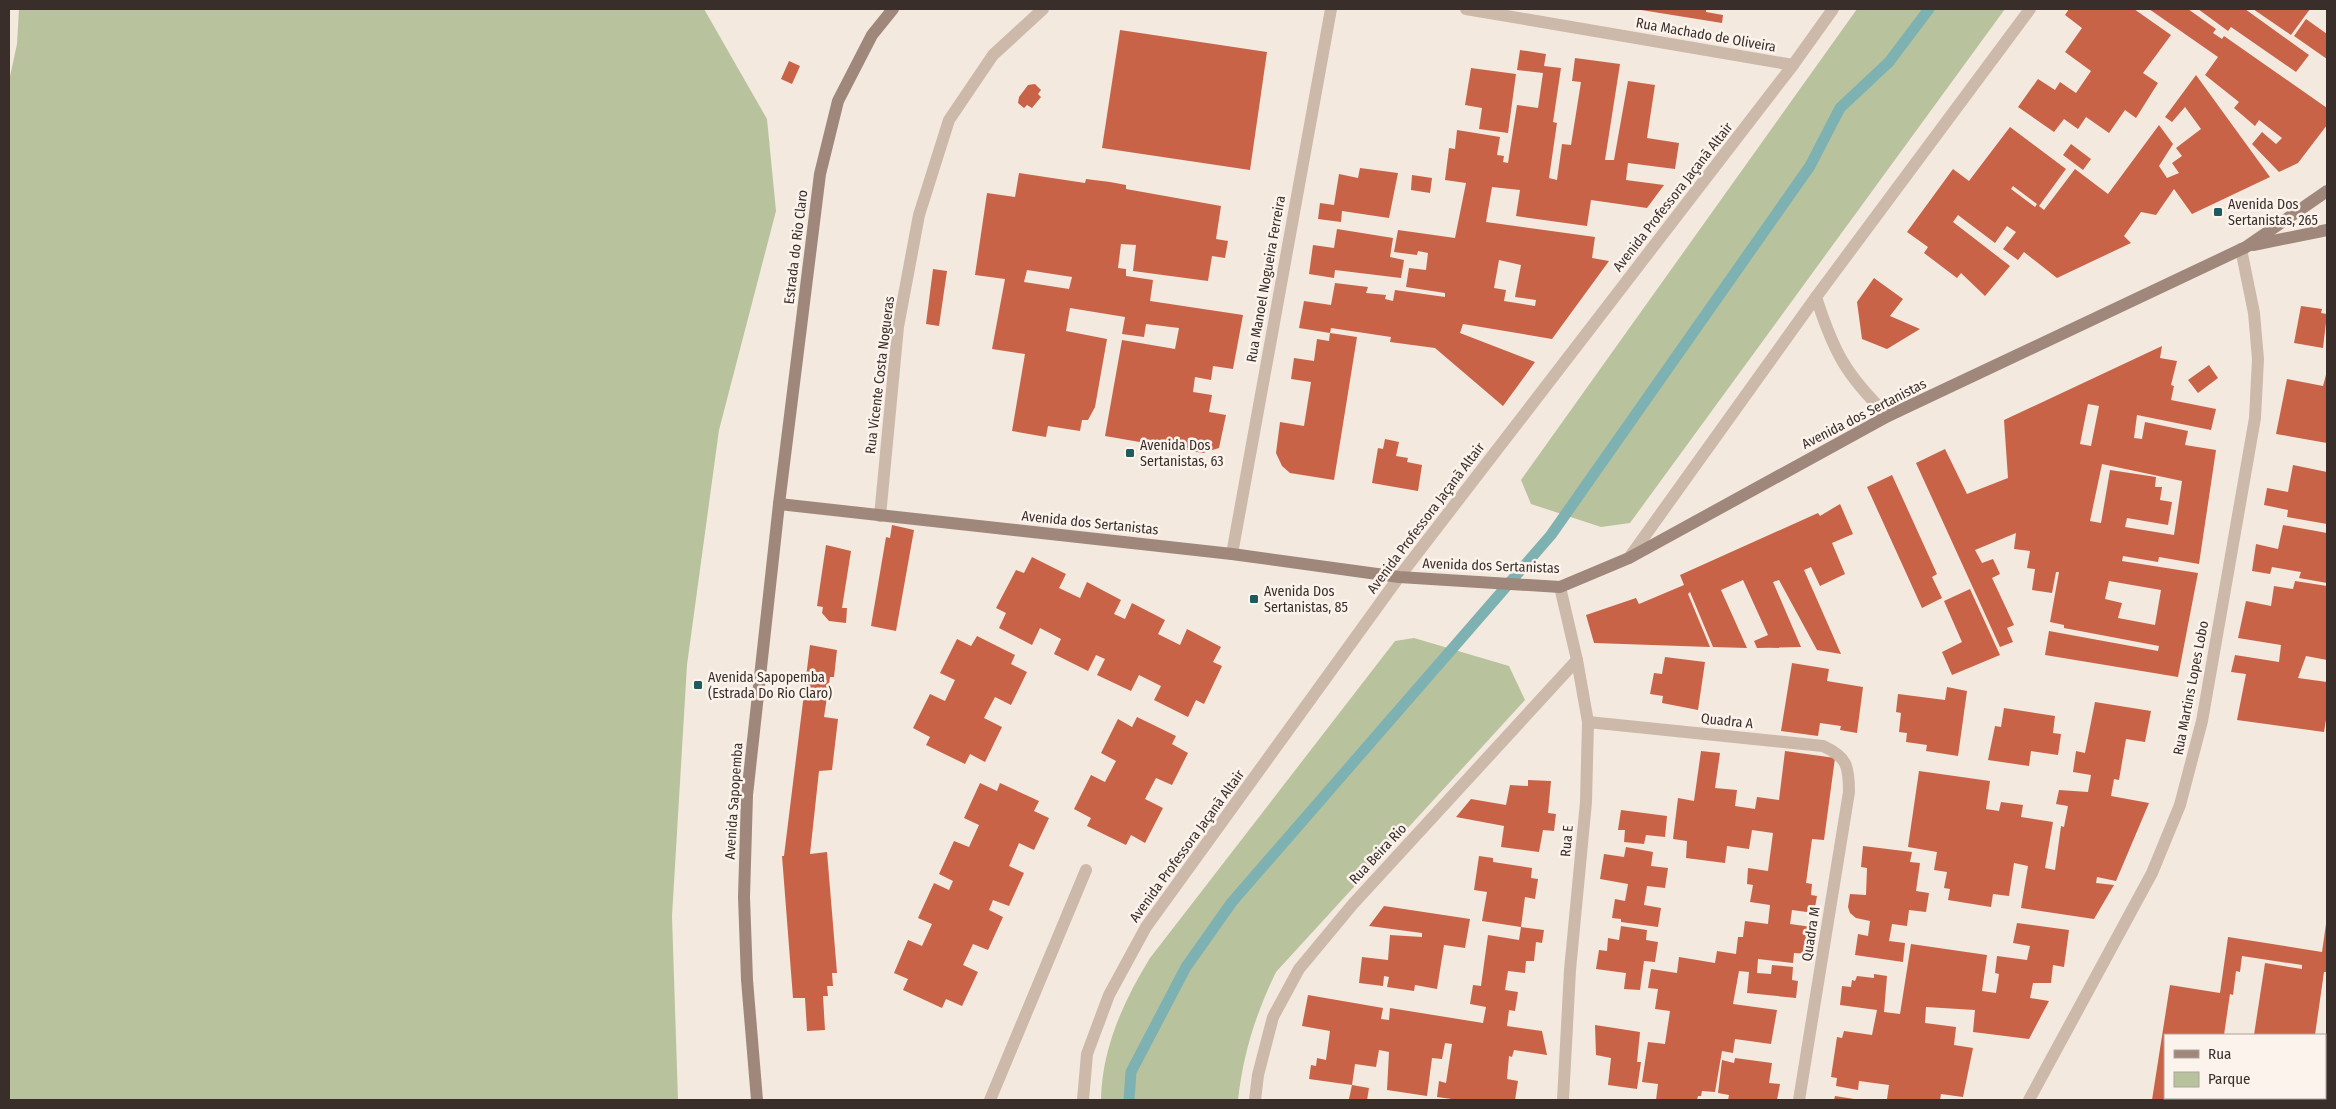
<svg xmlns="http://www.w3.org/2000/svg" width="2336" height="1109" font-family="'Fira Sans Condensed',sans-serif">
<rect width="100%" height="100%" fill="#f4e9df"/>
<g fill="#b8c39e">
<path d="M19 9H704L767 119 776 211 719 430 687 665 672 916 678 1100H9V81L17 44Z"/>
<path d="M1857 9H2005L1630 523 1601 527 1531 504 1521 480Z"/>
<path d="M1414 638 1509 666 1525 700 1276 972C1256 1013 1243 1054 1238 1100H1101C1102 1048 1123 1002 1150 958L1395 641Z"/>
</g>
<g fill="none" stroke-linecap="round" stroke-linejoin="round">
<path stroke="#7db1b2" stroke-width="11" d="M1129 1100 1131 1072 1186 967 1232 902 1551 535 1810 166 1840 108 1889 62 1929 9"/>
</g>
<g fill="#c86348" fill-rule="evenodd">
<path d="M1635 9H1706V12L1723 15 1722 23Z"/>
<path d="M2069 9H2134L2171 35 2143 73 2158 83 2136 118 2125 110 2109 133 2086 117 2078 129 2064 119 2054 132 2018 107 2038 79 2055 90 2060 82 2076 93 2091 71 2065 52 2082 28 2065 15Z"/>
<path d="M2149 9H2188L2216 29 2213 33 2222 39 2224 36 2327 108V125L2298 163 2279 172 2252 144 2262 132 2276 144 2282 138 2259 120 2255 126 2234 108 2239 102 2205 75 2218 57Z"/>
<path d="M2198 9H2245L2309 55 2296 72 2231 27 2228 31Z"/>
<path d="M2253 9H2310L2291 35Z"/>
<path d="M2306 19 2327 34V59L2294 36Z"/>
<path d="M1120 30 1267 52 1250 170 1102 148Z"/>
<path d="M1520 50 1546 54 1544 66 1561 68 1553 122 1557 123 1549 178 1557 180 1562 144 1571 145 1581 82 1572 81 1575 58 1620 64 1605 160H1614L1628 81 1655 85 1647 138 1679 143 1675 169 1628 163 1626 180 1664 185 1647 208 1591 200 1587 226 1516 216 1520 190 1492 187 1486 222 1595 237 1592 258 1609 261 1552 339 1463 324 1460 333 1535 362 1503 406 1435 348 1390 342 1391 337 1331 328 1330 333 1299 328 1304 301 1331 305 1335 283 1368 287 1366 293 1386 295 1385 299 1393 301 1395 290 1445 297V293L1406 287 1409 268 1426 270 1428 253 1418 251 1417 255 1394 252 1398 230 1455 238 1466 183 1445 180 1449 148 1455 149 1457 130 1500 137 1497 155 1504 156 1503 162 1508 163 1517 105 1538 108 1543 73 1517 70ZM1499 260 1521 265 1515 297 1536 300 1535 306 1504 301 1506 290 1494 288Z"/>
<path d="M789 61 800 66 792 84 781 79Z"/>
<path d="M1471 68 1516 74 1508 133 1479 129 1482 108 1465 105Z"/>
<path d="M2196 75 2270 177 2192 214 2174 189 2156 215 2141 212 2124 236 2131 243 2057 278 2024 252 2018 260 2003 249 2016 232 2007 226 1995 243 1958 215 1953 222 2010 266 1985 296 1961 273 1957 278 1924 253 1928 247 1907 232 1953 169 1969 181 2010 127 2066 169 2039 206 2044 210 2075 169 2108 194 2159 125 2173 144 2159 166 2167 178 2179 173 2172 163 2182 156 2176 148 2201 129 2185 107 2172 122 2165 117ZM2013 186 2037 204 2035 207 2011 189Z"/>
<path d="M1035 84 1041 90 1038 94 1041 97 1032 108 1027 105 1024 108 1018 103 1019 97 1028 85Z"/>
<path d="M2071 144 2091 159 2083 170 2063 155Z"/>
<path d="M1360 168 1398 173 1389 218 1342 211 1341 222 1318 219 1320 203 1334 205 1339 174 1358 178Z"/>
<path d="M1019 173 1085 183 1086 179 1110 182 1126 185V189L1221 206 1216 239 1228 241 1225 258 1212 256 1208 281 1133 271 1136 245 1121 244 1118 268 1126 269V276L1153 280 1150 301 1243 315 1233 369 1213 366 1211 380 1195 377 1193 392 1212 395 1209 412 1226 415 1219 448 1203 453 1105 436 1122 340 1175 349 1179 328 1146 324 1144 337 1122 334 1125 317 1070 308 1066 331 1107 339 1095 407 1088 420H1082L1080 431 1048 426 1046 437 1012 431 1025 354 992 349 1005 279 975 275 987 193 1015 197ZM1027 270 1072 277 1069 289 1024 282Z"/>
<path d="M1412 175 1432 178 1430 193 1411 190Z"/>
<path d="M1337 229 1393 238 1390 257 1404 260 1401 278 1335 270 1334 278 1309 274 1313 245 1334 248Z"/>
<path d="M933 269 947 271 939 326 926 324Z"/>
<path d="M1874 278 1903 299 1890 316 1920 329 1887 349 1862 339 1857 302Z"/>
<path d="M2301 306 2322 309 2321 313 2327 314 2323 348 2294 343Z"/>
<path d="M1330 333 1357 337 1334 480 1290 473 1282 466 1276 453 1280 422 1304 426 1311 382 1291 379 1294 358 1314 361 1317 339 1329 341Z"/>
<path d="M2162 346 2160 358 2177 361 2171 385 2174 386 2171 400 2216 409 2211 430 2137 415 2134 438 2142 439 2145 422 2188 431 2185 445 2216 450 2199 564 2159 557 2158 562 2123 556 2122 561 2198 573 2178 677 2045 655 2049 631 2158 651 2159 646 2064 628V625L2050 622 2059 572H2056L2052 593 2032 590 2035 569 2027 568 2030 551 2014 549 2016 533 1975 550 1982 563 1993 559 2000 574 1992 578 2014 625 2007 628 2013 642 2000 647 1916 463 1945 449 1967 494 2008 478 2004 420ZM2088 404 2099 406 2091 446 2080 444ZM2102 464 2182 481 2174 535 2125 527 2127 518 2168 525 2172 502 2160 500 2162 487H2155L2156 477 2110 470 2101 523 2090 521ZM2109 581 2161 590 2155 625 2118 618 2122 603 2105 599Z"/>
<path d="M2209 365 2218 378 2198 393 2188 380Z"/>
<path d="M2327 371V443L2276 434 2287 379 2323 386Z"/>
<path d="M1385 439 1399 442 1396 456 1408 458 1407 462 1422 465 1418 491 1372 483 1378 448 1383 449Z"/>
<path d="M2293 465 2327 472V524L2287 517 2288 510 2264 505 2267 488 2288 492Z"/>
<path d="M1892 475 1937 574 1932 577 1942 598 1922 608 1867 487Z"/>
<path d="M1840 504 1853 534 1832 543 1845 574 1820 586 1811 567 1804 570 1841 654 1817 650 1779 580 1773 582 1801 647 1757 648 1754 641 1768 635 1743 580 1721 590 1747 648 1713 647 1690 592 1688 594 1710 647 1594 643 1586 615 1636 598 1639 604 1684 585 1680 575 1818 513 1820 516Z"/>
<path d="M892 525 914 530 896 631 871 626 886 537 890 538Z"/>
<path d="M2283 525 2327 533V583L2299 578 2301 572 2272 567 2270 574 2252 571 2256 544 2278 549Z"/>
<path d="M826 545 851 551 842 608H847L846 623 829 621 822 613 823 607 817 606Z"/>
<path d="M1032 557 1066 574 1059 588 1080 598 1087 582 1121 600 1114 614 1125 619 1132 603 1165 620 1158 634 1180 645 1187 629 1221 647 1213 662 1222 666 1204 704 1196 700 1188 717 1154 700 1161 686 1139 675 1131 691 1097 675 1105 659 1096 655 1088 671 1054 654 1061 639 1040 628 1032 645 999 628 1006 613 996 608 1016 570 1024 573Z"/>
<path d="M2295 581 2327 586V660L2306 656 2298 678 2327 682V714L2324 732 2237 720 2246 674 2231 672 2235 655 2279 662 2281 645 2238 638 2246 601 2271 606 2274 586 2293 589Z"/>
<path d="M1970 589 2000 655 1952 675 1942 652 1962 642 1944 601Z"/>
<path d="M977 636 1015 655 1011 664 1027 672 1011 705 995 697 984 718 1002 727 985 762 970 754 965 764 926 745 930 737 913 728 930 694 945 701 955 680 940 673 957 639 971 646Z"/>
<path d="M810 645 837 650 834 677H830L824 717 838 719 832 770 819 771 810 854 827 852 837 973H832L833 986H827L828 996H823L825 1030 807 1031 805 998H793L782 856H784Z"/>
<path d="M1665 657 1705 662 1698 710 1662 703 1663 696 1650 694 1654 673 1662 674Z"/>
<path d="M1792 663 1829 669 1827 681 1863 687 1857 733 1840 730 1841 726 1820 723 1818 736 1781 731Z"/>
<path d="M1947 687 1967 691 1958 756 1926 751 1927 745 1906 742 1907 733 1899 732 1901 713 1896 712 1898 694 1945 700Z"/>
<path d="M2095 702 2151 711 2145 742 2126 739 2119 780 2114 779 2111 796 2149 803 2116 881 2097 877 2096 883 2114 885 2094 919 2021 908 2028 866 2014 863 2009 896 1993 894 1991 907 1948 900 1950 889 1944 888 1947 872 1934 870 1937 852 1908 847 1919 771 1990 781 1986 809 1999 811 2001 802 2023 805 2021 817 2053 822 2045 868 2055 870 2061 826 2064 827 2068 806 2056 804 2059 790 2088 792 2091 775 2073 772 2076 751 2085 753Z"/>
<path d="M2004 708 2055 716 2053 733 2061 734 2058 755 2031 751 2029 766 1988 760 1995 726 2001 727Z"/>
<path d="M1137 717 1176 736 1172 744 1188 753 1172 785 1156 778 1145 799 1163 808 1145 843 1131 835 1126 845 1087 826 1091 818 1074 809 1091 775 1105 782 1116 761 1101 753 1118 719 1132 727Z"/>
<path d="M1701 751 1720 753 1715 788 1737 790 1735 806 1755 809 1757 797 1779 800 1785 751 1835 758 1824 840 1812 839 1807 876 1806 883 1812 884 1811 895 1817 896 1814 913 1792 910 1790 924 1812 927 1808 954 1794 953 1793 963 1758 959 1757 973 1771 974 1772 965 1793 967 1792 980 1798 981 1796 998 1747 993 1749 972 1739 971 1733 1004 1777 1010 1771 1044 1735 1039 1733 1053 1722 1051 1715 1092 1702 1091 1701 1096H1698L1697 1100H1656L1658 1084 1642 1082 1648 1042 1665 1044 1670 1011 1655 1009 1658 989 1648 988 1651 969 1677 973 1679 957 1715 963 1717 951 1736 954 1738 937H1743L1745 921 1768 924 1770 905 1750 902 1753 885 1747 884 1748 868 1768 871 1773 833 1752 830 1749 849 1727 846 1725 863 1686 858 1687 841 1673 839 1678 798 1694 801Z"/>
<path d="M1528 780 1551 781 1548 813 1556 814 1554 831 1543 830 1539 852 1501 847 1504 826 1456 817 1471 799 1506 805 1510 785 1528 786Z"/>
<path d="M980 783 997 791 1000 783 1039 801 1034 811 1049 818 1034 850 1019 843 1009 866 1024 873 1009 906 993 900 989 910 1003 917 988 950 973 944 963 965 978 972 962 1006 946 999 942 1008 903 990 908 979 894 973 908 940 922 946 932 924 918 918 934 883 949 890 953 881 939 874 954 841 969 847 979 825 964 818Z"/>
<path d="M1621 810 1667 816 1665 837 1646 835 1644 844 1624 842 1625 830H1618Z"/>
<path d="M1863 846 1912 852 1910 862 1920 863 1916 891 1929 893 1926 912 1909 910 1907 926 1892 924 1889 941 1905 943 1903 962 1855 955 1858 934 1868 936 1870 921 1856 918 1850 913 1848 907 1850 894 1866 895 1867 868 1861 867Z"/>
<path d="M1626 847 1653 852 1651 866 1668 868 1665 888 1647 886 1644 905 1661 908 1658 927 1621 922V919L1612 918 1615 899 1625 901 1628 884 1600 879 1604 854 1624 857Z"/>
<path d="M1479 856 1493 858V862L1532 868 1531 878 1538 879 1535 899 1525 897 1521 927 1482 921 1487 892 1474 890Z"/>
<path d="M1384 906 1470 919 1465 948 1444 945 1437 989 1415 985 1414 991 1387 987 1389 977 1384 976 1383 986 1359 983 1362 957 1388 960 1390 935 1422 937V933L1369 926Z"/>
<path d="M2017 923 2069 930 2064 967 2053 965 2051 983H2033L2030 998 2049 1001 2029 1039 1973 1032 1975 1010 1926 1007 1925 1023 1956 1027 1954 1045 1973 1048 1963 1097 1941 1094 1940 1100H1898L1887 1099 1889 1085 1859 1081 1858 1090 1836 1086 1837 1078 1831 1077 1837 1037 1842 1038 1844 1031 1872 1035 1877 1010 1840 1005 1842 986 1851 987 1852 980 1855 981 1857 976 1874 978V974L1887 976 1884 1012 1900 1014 1911 944 1987 955 1982 991 1996 993 1999 974 1995 973 1997 956 2027 960 2030 946 2013 943Z"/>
<path d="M2326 924 2327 972H2324L2315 1035H2254L2265 963 2302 969V965L2242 956 2240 972 2236 971 2233 995 2230 994 2224 1035H2165V1098H2215V1100H2152L2170 985 2220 993 2228 937 2322 952Z"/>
<path d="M1621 926 1647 930 1646 940 1658 942 1655 962 1644 961 1640 990 1624 989 1626 973 1596 969 1599 950 1607 951 1608 938 1619 940Z"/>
<path d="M1521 927 1544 930 1542 943 1536 942 1534 961H1526L1525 973 1508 971 1505 990 1518 992 1515 1011 1509 1010 1507 1026 1542 1031 1547 1055 1514 1050 1512 1057 1509 1056 1507 1079 1518 1081 1515 1100H1459L1437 1097 1439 1081 1446 1083 1452 1044 1445 1043 1442 1059 1432 1058 1427 1096 1387 1090 1389 1052 1379 1050 1376 1067 1355 1064 1352 1085 1309 1079 1311 1065 1316 1066 1317 1058 1326 1060 1330 1031 1302 1026 1308 995 1383 1008 1381 1019 1389 1020 1390 1008 1483 1023 1486 1007 1470 1004 1473 985 1481 986 1488 935 1519 940Z"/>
<path d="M1595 1025 1640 1032 1637 1062H1641L1637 1089 1608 1085 1611 1058 1596 1055Z"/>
<path d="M1735 1058 1772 1063 1769 1083 1780 1084 1777 1100H1728L1729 1095 1718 1093 1722 1060 1734 1063Z"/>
<path d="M1352 1085 1369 1088 1367 1100 1349 1099Z"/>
<path d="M1835 1096 1854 1099V1100H1834Z"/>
<path d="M2245 1098H2306L2305 1100H2244Z"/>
</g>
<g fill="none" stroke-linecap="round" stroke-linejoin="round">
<g stroke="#ccb9aa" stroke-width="12">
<path d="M1466 9 1793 65"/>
<path d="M1816 297C1834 353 1846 375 1888 416"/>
<path d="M880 516 898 327 919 215 949 120 993 55 1043 9"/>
<path d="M1232 554 1331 9"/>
<path d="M1629 558 1816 297 2030 9"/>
<path d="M1560 587 1577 660 1588 722 1586 802 1570 970 1563 1100"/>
<path d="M1588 722 1823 746C1847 757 1849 766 1849 792L1799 1100"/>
<path d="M990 1100 1086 870"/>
<path d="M1083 1100 1087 1054 1109 995 1146 927 1399 577 1793 65 1833 9"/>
<path d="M1255 1100 1258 1075 1273 1017 1299 969 1353 904 1577 660"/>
<path d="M2029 1100 2152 873 2180 805 2202 721 2255 418 2258 359 2254 313 2241 249"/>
</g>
<g stroke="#a0877b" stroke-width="12">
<path d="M2253 245 2327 230"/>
<path d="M779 504 1232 554 1399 577 1560 587 1629 558 1888 416 2246 247 2327 191"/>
<path d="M757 1100 747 980 744 897 747 795 779 504 820 174 838 101 872 35 893 9"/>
</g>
</g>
<g fill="#1e5b5d" stroke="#fbf3ec" stroke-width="2">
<rect x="2213" y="207" width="10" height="10" rx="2.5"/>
<rect x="1125" y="448" width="10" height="10" rx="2.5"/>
<rect x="1249" y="594" width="10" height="10" rx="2.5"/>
<rect x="693" y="680" width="10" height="10" rx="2.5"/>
</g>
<g text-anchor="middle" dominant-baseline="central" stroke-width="5" stroke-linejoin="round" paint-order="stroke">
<g font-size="14" fill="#3a2e2a" stroke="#fbf3ec">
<text transform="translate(1706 35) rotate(10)">Rua Machado de Oliveira</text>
<text transform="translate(1673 197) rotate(-52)">Avenida Professora Jaçanã Altair</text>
<text transform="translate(796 247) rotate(-83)">Estrada do Rio Claro</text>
<text transform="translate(1266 279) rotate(-80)">Rua Manoel Nogueira Ferreira</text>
<text transform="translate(880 375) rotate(-83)">Rua Vicente Costa Nogueras</text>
<text transform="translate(1864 414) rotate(-27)">Avenida dos Sertanistas</text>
<text transform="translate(1426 518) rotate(-53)">Avenida Professora Jaçanã Altair</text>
<text transform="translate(1090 523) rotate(6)">Avenida dos Sertanistas</text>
<text transform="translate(1491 566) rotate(2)">Avenida dos Sertanistas</text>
<text transform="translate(2191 688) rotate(-79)">Rua Martins Lopes Lobo</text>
<text transform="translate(1727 721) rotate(6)">Quadra A</text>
<text transform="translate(734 801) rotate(-86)">Avenida Sapopemba</text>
<text transform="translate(1567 841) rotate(-85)">Rua E</text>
<text transform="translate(1187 846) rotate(-54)">Avenida Professora Jaçanã Altair</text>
<text transform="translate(1378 854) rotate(-47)">Rua Beira Rio</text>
<text transform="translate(1811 934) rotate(-81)">Quadra M</text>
</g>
<g font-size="14" fill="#3a2e2a" stroke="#fbf3ec" text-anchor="start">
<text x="2228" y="204">Avenida Dos<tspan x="2228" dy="16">Sertanistas, 265</tspan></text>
<text x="1140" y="445">Avenida Dos<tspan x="1140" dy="16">Sertanistas, 63</tspan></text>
<text x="1264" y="591">Avenida Dos<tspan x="1264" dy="16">Sertanistas, 85</tspan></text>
<text x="708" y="677">Avenida Sapopemba<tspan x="708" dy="16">(Estrada Do Rio Claro)</tspan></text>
</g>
</g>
<rect width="2336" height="1109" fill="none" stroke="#3a2e2a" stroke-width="20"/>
<rect x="2164" y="1034" width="162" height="65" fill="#fbf3ec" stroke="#aea49e"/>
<rect x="2174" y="1050" width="25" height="8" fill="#a0877b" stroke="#aea49e"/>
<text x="2208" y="1059" font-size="15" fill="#3a2e2a">Rua</text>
<rect x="2174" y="1072" width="25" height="15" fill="#b8c39e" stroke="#aea49e"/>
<text x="2208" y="1084" font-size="15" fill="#3a2e2a">Parque</text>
</svg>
